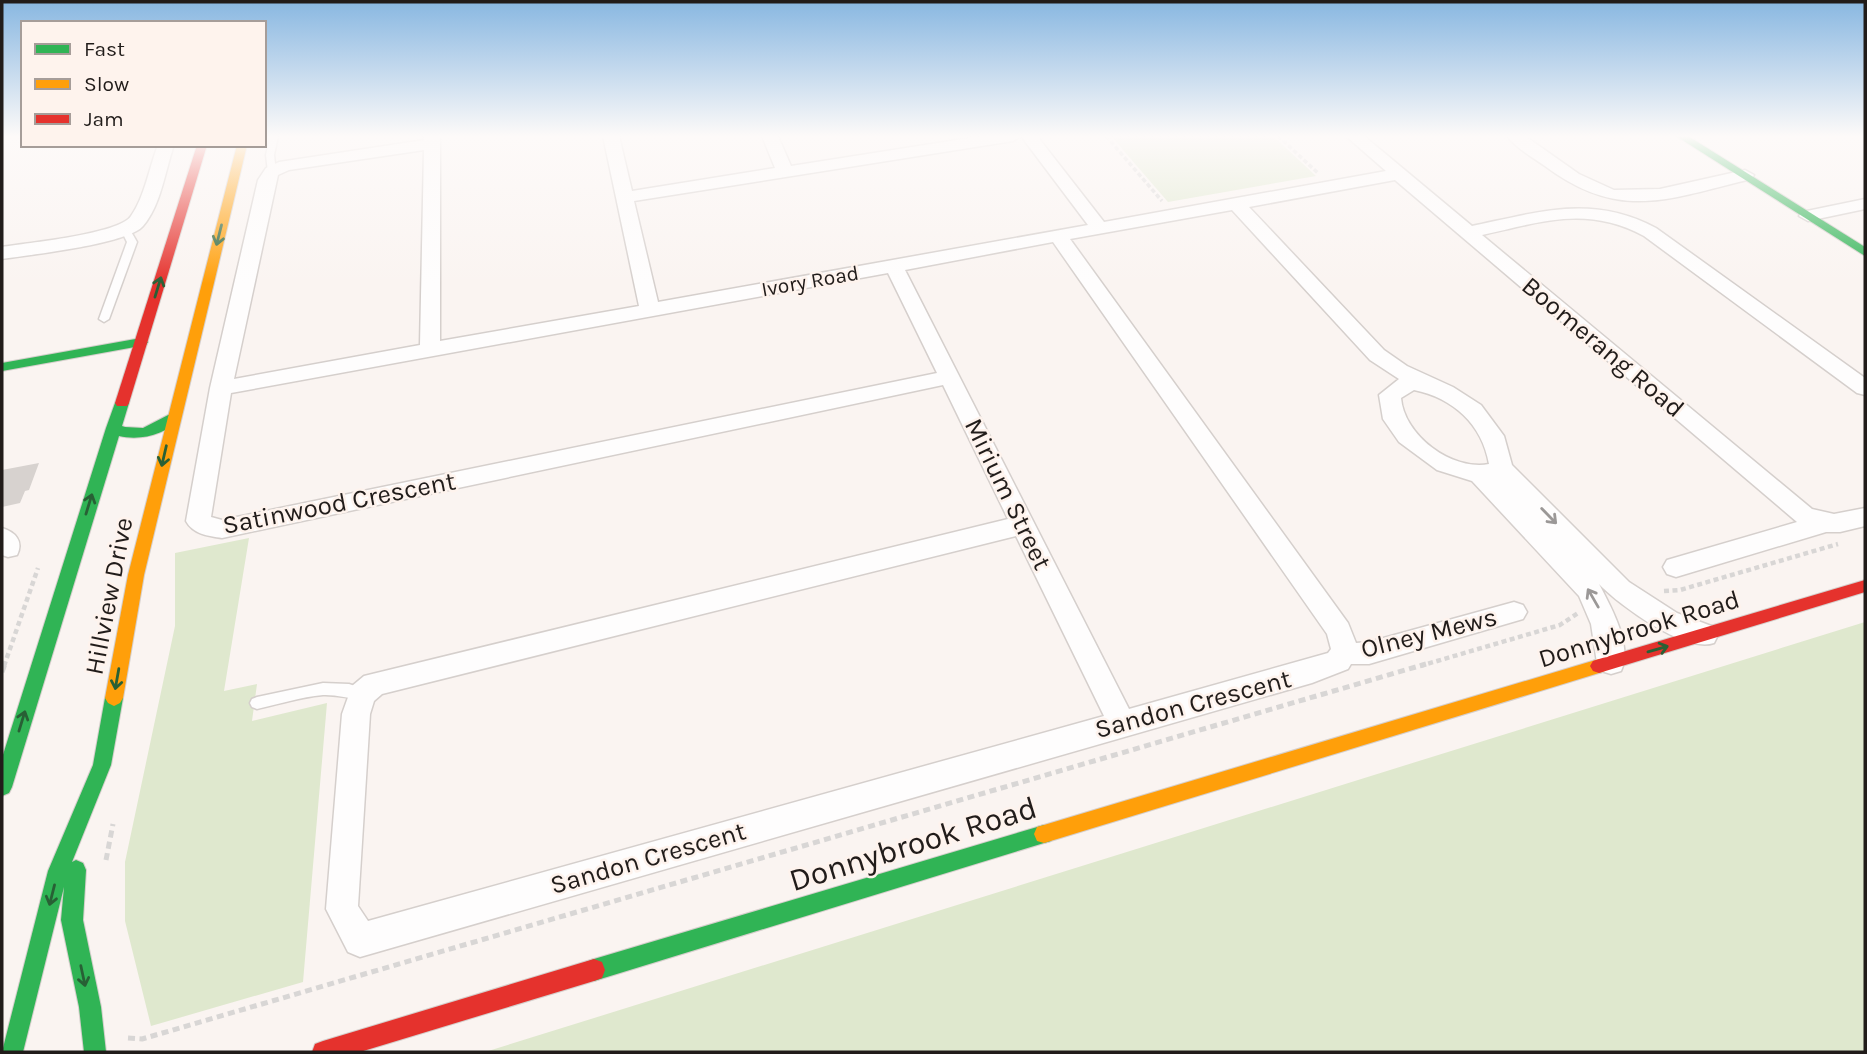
<svg xmlns="http://www.w3.org/2000/svg" width="1867" height="1054" font-family="Karla,sans-serif">
<rect width="100%" height="100%" fill="#faf4f1"/>
<g fill="#dfe8ce">
<path d="M1111 136H1273L1316 176 1168 202Z"/>
<path d="M249 538 224 691 257 684 252 721 327 703 303 982 151 1026 125 921V862L175 626V553Z"/>
<path d="M1865 622V1052H485Z"/>
</g>
<path fill="#d7d2cf" d="M39 463 29 490 25 491 20 503 2 507V470Z"/>
<g fill="none" stroke-linecap="round" stroke-linejoin="round">
<g stroke="#d5cfcc" stroke-width="3">
<g id="lane">
<path d="M270 136H278L274 155 276 172 272 175 268 172 266 155Z"/>
<path d="M126 227 129 228 137 242 109 319 104 322 99 319 127 242 121 230Z"/>
<path d="M323 683 349 684 367 690 369 694 367 698C358 701 336 694 323 695 301 697 279 704 257 709L252 707 250 703 252 699 257 697Z"/>
</g>
</g>
<g stroke="#d5cfcc" stroke-width="3">
<g id="street">
<path d="M424 136H440V341L639 306 603 136H619L632 191 775 168 762 136H778L791 166 982 136H1037L1104 222 1386 171 1346 136H1364L1472 226C1539 212 1592 194 1656 228L1865 378V395L1857 393 1644 236C1587 205 1541 222 1482 235L1812 509 1834 514 1865 508V526L1840 532H1826L1676 577 1667 574 1663 567 1667 560 1797 522 1395 180 1249 207 1384 350 1407 366 1453 387 1481 405 1504 436 1512 465 1629 582 1677 613 1714 627 1718 635 1714 643C1685 653 1620 606 1599 584 1611 607 1633 646 1621 671L1611 674 1601 671 1597 663 1591 624 1579 596 1472 481 1437 470 1399 442 1383 419 1379 395 1399 379 1370 360 1232 210 1070 239 1348 623 1356 643 1369 642 1514 602 1523 605 1527 612 1523 619 1369 664H1351L1348 669 1312 683 360 957 348 952 326 909 342 714 352 686 364 676 1008 519 943 385 222 538C208 536 193 534 186 521L210 388 258 180 266 168 279 162 424 140ZM1021 136 1088 225 658 302 634 201 1013 141ZM424 150 420 345 234 379 278 175 289 170ZM1053 242 1327 634 1331 649 1328 653 1129 709 905 270ZM888 273 937 373 222 520 211 517 231 393ZM1414 390C1453 398 1482 424 1489 464 1451 471 1404 435 1401 398ZM1016 536 1104 716 368 921 358 906 370 714 374 701 382 694Z"/>
<path d="M1507 136H1525L1579 174 1614 190 1660 189 1745 170 1754 175 1751 179C1668 199 1620 222 1545 166 1532 157 1516 148 1507 136Z"/>
<path d="M158 145H174C165 171 161 205 143 226 128 244 29 255 2 259V247C26 243 120 234 131 216 145 196 149 168 158 145Z"/>
<path d="M1865 199V209L1808 221 1799 216 1802 212Z"/>
<path d="M2 528C15 532 24 541 17 555L8 557 2 555Z"/>
</g>
</g>
<g stroke="#d5cfcc" stroke-width="2">
<g id="fast">
<path d="M1676 136H1688L1865 247V256Z"/>
<path d="M141 338 148 342 146 345 2 371V363Z"/>
<path d="M122 398 129 403 122 426 125 427 143 428 174 412 181 417C167 435 140 441 119 436L12 787 9 793 2 796V758L106 428 115 403Z"/>
<path d="M114 690 120 693 123 698 111 765 72 862 76 860 83 863 86 870 83 920 101 1007 106 1052H84L79 1007 61 920 64 887 23 1052H2L48 871 93 765 105 698 108 693Z"/>
<path d="M1044 825 1051 827 1054 834 1051 841 1044 843 594 981 586 978 583 970 586 962 594 959Z"/>
</g>
</g>
<g stroke="#d5cfcc" stroke-width="2">
<g id="slow">
<path d="M237 145H247L144 575 123 698 120 703 114 706 108 703 105 698 128 575Z"/>
<path d="M1599 659 1605 661 1608 666 1605 671 1599 673 1044 843 1037 841 1034 834 1037 827 1044 825Z"/>
</g>
</g>
<g stroke="#d5cfcc" stroke-width="2">
<g id="jam">
<path d="M197 145H207L129 403 127 406H117L115 403Z"/>
<path d="M1865 580V592L1599 673 1593 671 1590 666 1593 661 1599 659Z"/>
<path d="M594 959 602 962 605 970 602 978 594 981 360 1052H312L315 1044 323 1041Z"/>
</g>
</g>
<g stroke="#d8d6d5" stroke-width="3.5" stroke-dasharray="4.5 2.5" stroke-linecap="butt">
<path d="M1106 136 1162 201"/>
<path d="M1278 136 1319 174"/>
</g>
<g stroke="#d8d6d5" stroke-width="4.5" stroke-dasharray="5 3.5" stroke-linecap="butt">
<path d="M1664 591 1680 590 1838 544"/>
<path d="M4 666 38 568"/>
<path d="M1420 666 1560 625 1578 613"/>
</g>
<g stroke="#d8d6d5" stroke-width="5" stroke-dasharray="7 4.5" stroke-linecap="butt">
<path d="M2 672 5 664"/>
<path d="M106 860 113 824"/>
<path d="M128 1038 142 1039 1426 664"/>
</g>
<use href="#lane" fill="#fefdfd" fill-rule="evenodd"/>
<use href="#street" fill="#fefdfd" fill-rule="evenodd"/>
<use href="#fast" fill="#30b455" fill-rule="evenodd"/>
<use href="#slow" fill="#ff9f0a" fill-rule="evenodd"/>
<use href="#jam" fill="#e5322d" fill-rule="evenodd"/>
</g>
<defs><path id="oneway-shaft" d="M-6 0H5M1.5-3L5.5 0L1.5 3" fill="none" stroke-width="1.6" stroke-linecap="round" stroke-linejoin="round" transform="scale(1.75)"/></defs>
<g stroke="#286035">
<use href="#oneway-shaft" transform="translate(219 235) rotate(104)"/>
<use href="#oneway-shaft" transform="translate(158 287) rotate(-73)"/>
<use href="#oneway-shaft" transform="translate(164 456) rotate(103)"/>
<use href="#oneway-shaft" transform="translate(89 504) rotate(-73)"/>
<use href="#oneway-shaft" transform="translate(1658 649) rotate(-16)"/>
<use href="#oneway-shaft" transform="translate(117 679) rotate(100)"/>
<use href="#oneway-shaft" transform="translate(22 721) rotate(-73)"/>
<use href="#oneway-shaft" transform="translate(52 895) rotate(104)"/>
<use href="#oneway-shaft" transform="translate(83 976) rotate(78)"/>
</g>
<g stroke="#9b9897">
<use href="#oneway-shaft" transform="translate(1549 516) rotate(46)"/>
<use href="#oneway-shaft" transform="translate(1593 598) rotate(-120)"/>
</g>
<linearGradient id="sky" x2="0" y2="1"><stop stop-color="#88b7e1"/><stop offset="0.48" stop-color="#fdfaf9"/><stop offset="1" stop-color="#fdfaf9" stop-opacity="0"/></linearGradient>
<rect width="1867" height="284" fill="url(#sky)"/>
<g text-anchor="middle" dominant-baseline="central" stroke-width="5" stroke-linejoin="round" paint-order="stroke">
<g font-size="21" fill="#211c1a" stroke="#fef3ed">
<text transform="translate(810 281) rotate(-10)">Ivory Road</text>
</g>
<g font-size="26" fill="#211c1a" stroke="#fef3ed">
<text transform="translate(1603 347) rotate(40)">Boomerang Road</text>
<text transform="translate(1008 494) rotate(64)">Mirium Street</text>
<text transform="translate(339 503) rotate(-11)">Satinwood Crescent</text>
<text transform="translate(109 596) rotate(-79)">Hillview Drive</text>
<text transform="translate(1639 629) rotate(-17)">Donnybrook Road</text>
<text transform="translate(1429 633) rotate(-14)">Olney Mews</text>
<text transform="translate(1193 704) rotate(-15)">Sandon Crescent</text>
<text transform="translate(648 858) rotate(-16)">Sandon Crescent</text>
</g>
<g font-size="32" fill="#211c1a" stroke="#fef3ed">
<text transform="translate(913 844) rotate(-17)">Donnybrook Road</text>
</g>
</g>
<rect width="1867" height="1054" fill="none" stroke="#211c1a" stroke-width="7"/>
<rect x="21" y="21" width="245" height="126" fill="#fef3ed" stroke="#a69d99" stroke-width="2"/>
<rect x="35" y="44" width="35" height="10" fill="#30b455" stroke="#a69d99" stroke-width="2"/>
<text x="84" y="56" font-size="21" fill="#211c1a">Fast</text>
<rect x="35" y="79" width="35" height="10" fill="#ff9f0a" stroke="#a69d99" stroke-width="2"/>
<text x="84" y="91" font-size="21" fill="#211c1a">Slow</text>
<rect x="35" y="114" width="35" height="10" fill="#e5322d" stroke="#a69d99" stroke-width="2"/>
<text x="84" y="126" font-size="21" fill="#211c1a">Jam</text>
</svg>
